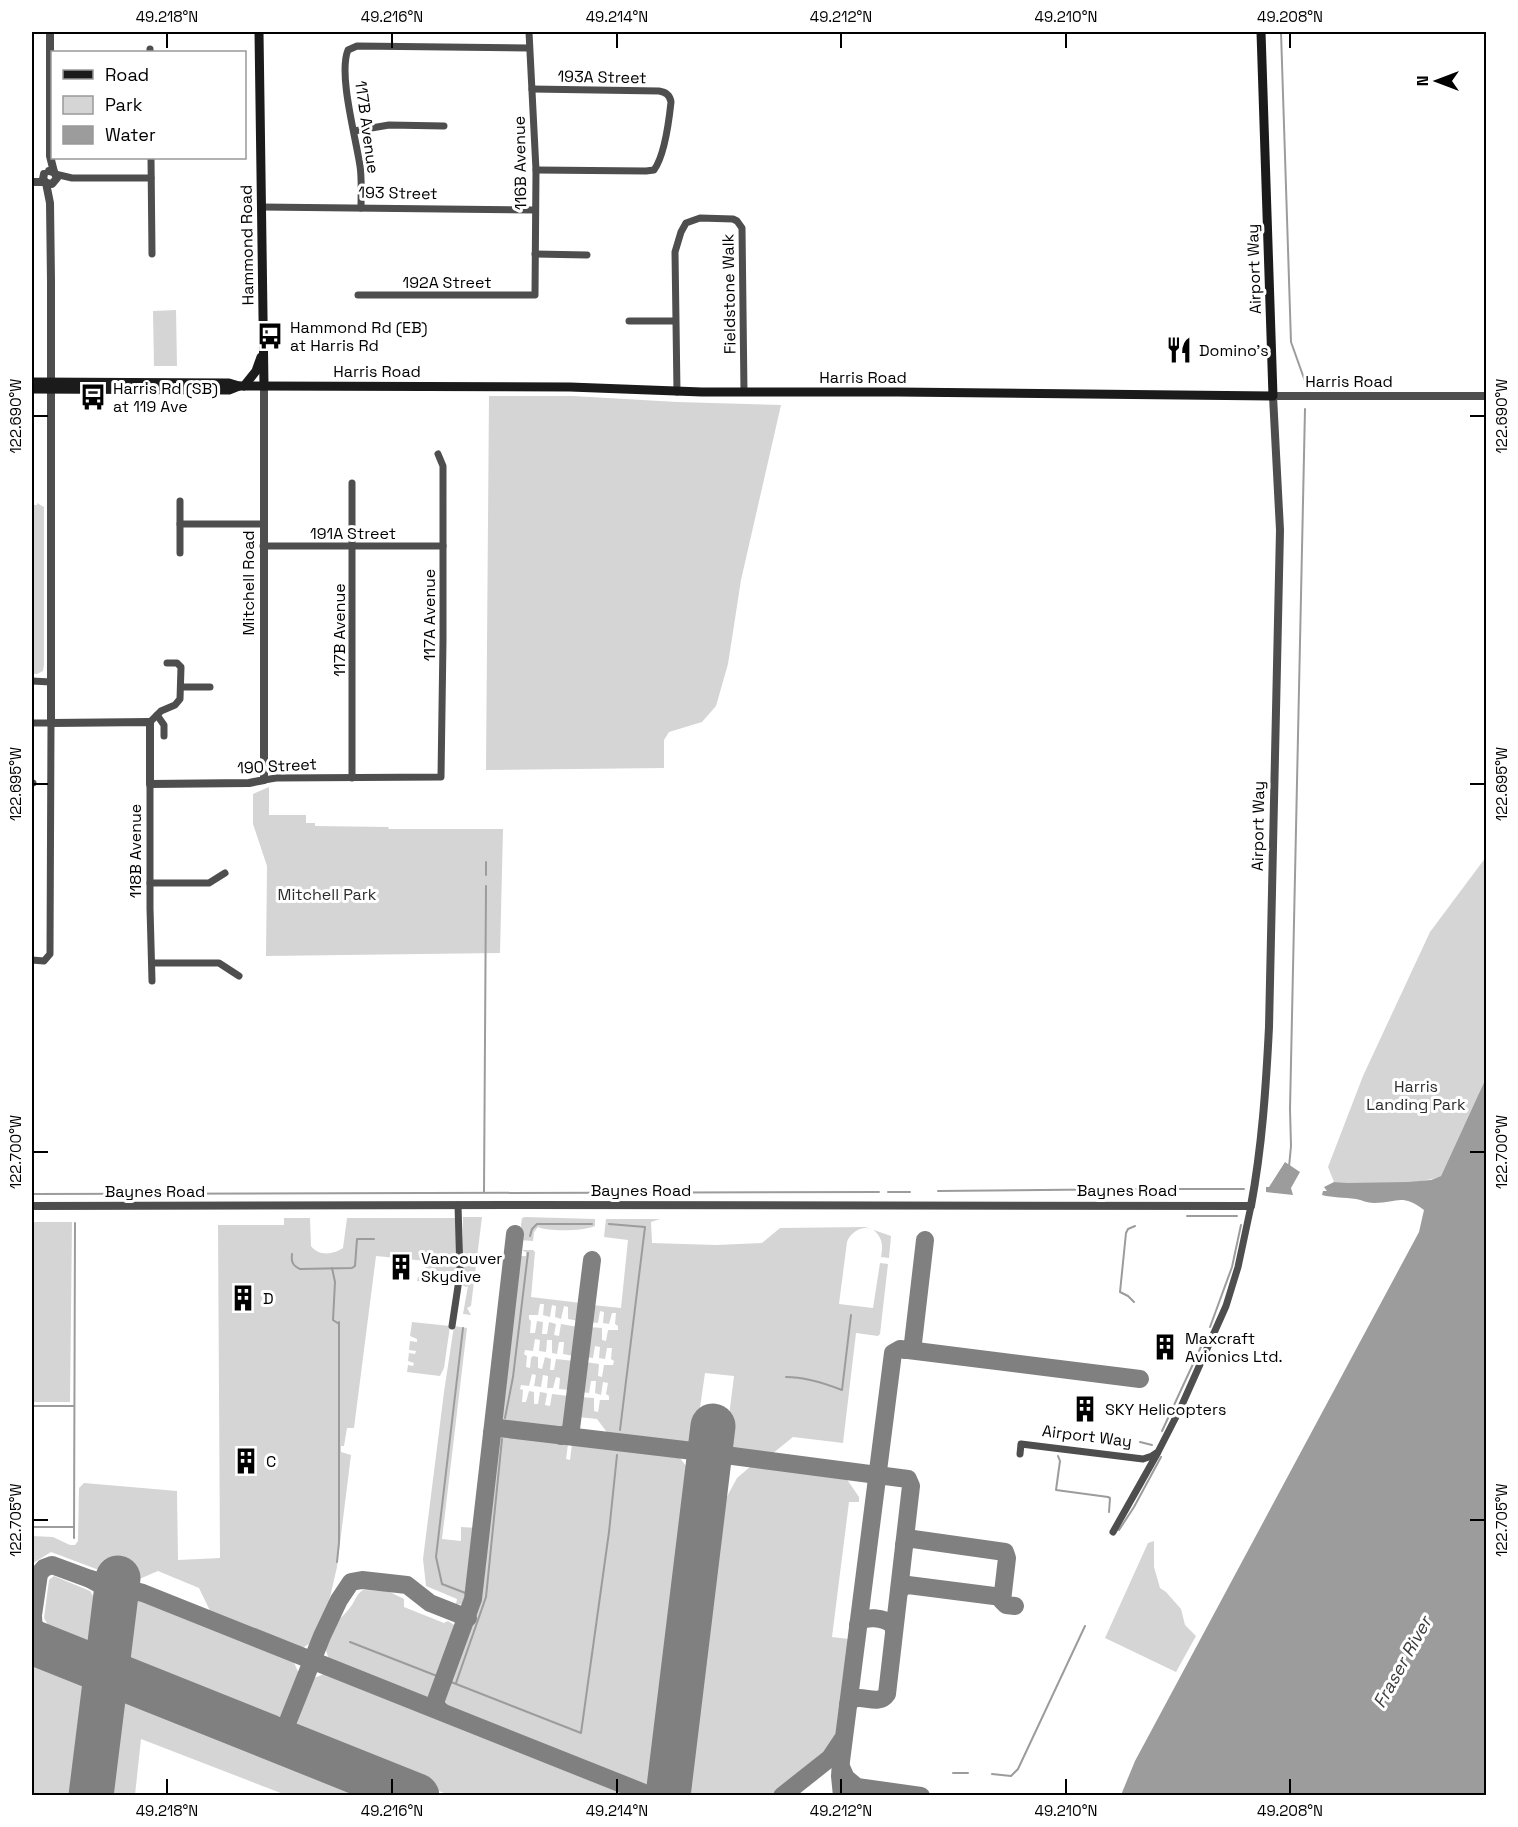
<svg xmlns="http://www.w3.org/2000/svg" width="1518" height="1827" font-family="'Space Grotesk',sans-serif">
<rect width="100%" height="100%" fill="#fff"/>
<g fill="#d5d5d5">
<path d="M176 310 177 366H154L153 311Z"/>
<path d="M489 396H573L677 402 781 405 741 580 728 664 716 706 702 722 669 732 664 740V768L486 770Z"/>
<path d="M32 502 33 505H37V503L44 507V665L43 671 37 674H32Z"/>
<path d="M269 787V815H306V823H315V826L388 827 389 829H503L500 953 266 956 267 866 253 824V794Z"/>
<path d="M1486 857V1078L1441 1176C1418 1186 1360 1185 1334 1182L1328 1167 1363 1076 1430 932Z"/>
<path d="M463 1217H482L471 1306 467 1308 471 1315 463 1314 468 1286 466 1287 462 1285Z"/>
<path d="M284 1218H310L311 1246C318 1256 333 1255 343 1248L347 1218H456L457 1224 456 1271H450L448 1280 436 1279 435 1283 417 1281 418 1277H425L426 1261 376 1256 354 1428H347L344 1446H341V1452L351 1455 337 1567 328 1606 318 1634 309 1644 299 1650 212 1615 199 1588 158 1571 130 1583V1576L107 1573 51 1552 32 1564V1536L53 1537 70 1545H75L78 1541 79 1488 84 1483 177 1491 178 1560 220 1558 218 1225H284Z"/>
<path d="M522 1218 525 1217 595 1219V1226C585 1231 548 1232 538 1227L534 1232 533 1241 519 1240Z"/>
<path d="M606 1219H660L651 1222 652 1243 716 1245 762 1243 780 1228 865 1227 891 1236 889 1258 881 1257C882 1250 883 1244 880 1238 872 1221 852 1228 847 1242L839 1304 873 1308 880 1263 888 1264 880 1334 878 1336 856 1333 843 1443 793 1437 772 1454 725 1448 734 1376 705 1373 695 1443 680 1444 609 1435 597 1419 578 1417 580 1397 594 1398V1411L598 1412 600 1400H609V1396L606 1394 608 1383 603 1382 601 1395 595 1393 596 1381H591L589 1393 581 1392 585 1362 599 1364 598 1376 602 1377 604 1365H613L614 1361 611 1359 612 1348H607L605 1359 599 1358 600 1347 595 1346 593 1358 585 1357 589 1327 602 1328V1340L606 1341 608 1330H618V1326L615 1324 616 1313H612L609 1324 603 1323 604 1312 600 1311 598 1323 590 1322 592 1305 621 1308 628 1240 604 1237Z"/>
<path d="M32 1222H72L70 1402H32Z"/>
<path d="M523 1250H533L535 1252 531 1297 581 1303 579 1321 568 1319V1307L564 1306 561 1319 555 1317 556 1306 552 1305 550 1317 543 1315 544 1304H540L538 1315H529V1319L531 1321 530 1333H535L537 1321 543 1322 542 1334H547L549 1322 556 1324 554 1335 559 1336 561 1324 578 1327 574 1356 563 1354 564 1342H559L557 1354 552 1353V1340H547L546 1352 539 1351 540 1340 535 1339 533 1351 525 1350 524 1354 527 1356 526 1367 530 1368 531 1358 533 1356 538 1357V1368L542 1369 545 1357 551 1359 550 1370H554L556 1359 574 1361 570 1390 559 1389 560 1378 556 1377 553 1388H547L548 1376 543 1375 541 1387 534 1386 536 1375 532 1374 529 1386 521 1385 520 1389 523 1390 522 1402H526L529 1391 534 1392V1404H538L540 1392 546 1393 547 1394 545 1405 550 1406 552 1394 569 1396 564 1429 506 1422 501 1419 521 1256H526V1252L523 1251Z"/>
<path d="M412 1322 450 1326 444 1368 440 1376 407 1372 408 1365 413 1366 414 1363 408 1361 409 1353 415 1354 416 1351 409 1350 410 1341 417 1342V1339L410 1336Z"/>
<path d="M454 1326 467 1328 442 1539 461 1541V1527L477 1528 470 1595 468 1605 456 1604 457 1599 426 1586 423 1559 444 1392Z"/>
<path d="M505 1436 568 1444 566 1459 570 1460 572 1444 680 1458 692 1474 654 1781 642 1786 442 1707V1695L476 1607 485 1521H489L499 1437Z"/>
<path d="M751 1466 846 1478 859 1497V1502H849L832 1637 849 1639 838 1730 824 1753 770 1795H683L717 1515 737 1478Z"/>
<path d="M1154 1541V1567L1160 1588 1166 1592 1181 1609 1185 1625 1196 1636 1176 1672 1105 1638 1148 1543Z"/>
<path d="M54 1576 90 1591 103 1612 97 1656 56 1639 44 1618 49 1580Z"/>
<path d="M363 1590 388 1591 404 1599V1607L444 1623 448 1621 459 1628 436 1690 428 1700 330 1661C316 1631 337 1626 352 1605 356 1599 356 1595 363 1590Z"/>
<path d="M142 1597 291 1656 300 1676 285 1714 265 1722 119 1664 127 1606Z"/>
<path d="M40 1658 95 1679 80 1795H32V1663Z"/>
<path d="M329 1672 638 1795H639H449L303 1737 294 1717 309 1680Z"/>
<path d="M116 1688 386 1795H286L141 1739 135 1795H103Z"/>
</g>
<g fill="#9c9c9c">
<path d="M1486 1078V1795H1121L1135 1761 1419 1232 1424 1210C1401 1193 1398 1203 1374 1203 1367 1203 1362 1200 1356 1199 1344 1197 1333 1198 1322 1195L1323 1191H1327L1324 1187 1334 1182 1348 1183 1408 1182 1431 1180 1441 1176Z"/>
<path d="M1285 1162 1300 1172 1291 1188 1293 1195 1266 1192V1187H1269Z"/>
</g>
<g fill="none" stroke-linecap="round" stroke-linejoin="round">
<g stroke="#9c9c9c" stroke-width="2">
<path d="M1281 32 1291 342 1306 384"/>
<path d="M486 862V875"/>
<path d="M1289 1167 1291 1146 1290 1109 1305 409"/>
<path d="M1172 1189H1244"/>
<path d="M938 1191 1144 1189"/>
<path d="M484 1192 486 886"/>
<path d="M888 1192H910"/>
<path d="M32 1194 879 1192"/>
<path d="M1187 1216H1237"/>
<path d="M609 1224 645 1227 620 1430"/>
<path d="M530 1236 532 1229 537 1224H592"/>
<path d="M292 1254C291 1262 293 1266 300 1269L352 1268 355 1266 357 1239H374"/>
<path d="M332 1268 335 1282 333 1320 339 1324"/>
<path d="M1134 1302 1128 1296 1120 1292 1126 1233 1128 1229 1135 1226"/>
<path d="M1210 1327 1232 1267 1241 1225"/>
<path d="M463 1328 436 1557 442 1584 468 1594"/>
<path d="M786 1377C805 1377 824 1383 842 1390L851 1315"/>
<path d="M32 1406H74"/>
<path d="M505 1418 513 1377 528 1253"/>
<path d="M1162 1431 1206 1336"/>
<path d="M1140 1442 1152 1445"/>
<path d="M1058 1456 1060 1461 1056 1490 1108 1497 1110 1498 1109 1512"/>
<path d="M32 1527H73"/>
<path d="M1119 1530 1134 1507 1161 1457"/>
<path d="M74 1538 75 1223"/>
<path d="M337 1562 339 1542V1322"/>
<path d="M350 1642 437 1676"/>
<path d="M451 1682 581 1733 609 1532 617 1455"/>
<path d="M456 1683 486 1597 502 1439"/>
<path d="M953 1773H968"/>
<path d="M992 1774 1011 1776 1018 1769 1085 1626"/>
</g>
<g stroke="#808080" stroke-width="18">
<path d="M905 1350 910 1348 913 1343 925 1240"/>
<path d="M492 1433 494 1430 499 1428 710 1453 908 1479 911 1486 887 1694C877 1709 856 1688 848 1705"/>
<path d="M561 1436 568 1433 571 1429 592 1260"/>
<path d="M904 1545 908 1540 913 1539 1005 1552 1007 1558 1002 1601 1006 1605 1015 1606"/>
<path d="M90 1579 143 1593 652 1796"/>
<path d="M899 1592 901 1588 908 1585 994 1596"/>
<path d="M33 1615C33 1630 39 1643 52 1650"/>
<path d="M32 1622 39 1574 44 1568 52 1565 90 1579 101 1585 110 1598 113 1616"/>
<path d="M858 1625C863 1614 885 1618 893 1625L894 1631"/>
<path d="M441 1711 436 1706V1700L473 1599 515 1234"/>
<path d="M280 1741 322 1636 339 1600 351 1582 362 1580 407 1585 430 1603 468 1618"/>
<path d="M841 1767 846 1778 857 1787 921 1796"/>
<path d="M782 1796 830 1758 842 1740"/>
<path d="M842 1796 840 1776 841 1761 893 1353 900 1349 1140 1379"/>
</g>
<g stroke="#808080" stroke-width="45">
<path d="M32 1642 417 1796"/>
<path d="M91 1796 118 1578"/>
<path d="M668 1796 713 1426"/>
</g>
<g stroke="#4e4e4e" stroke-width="7">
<path d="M150 49V52"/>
<path d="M532 89 659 91C666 92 670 95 671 102 669 121 665 155 654 170L646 171 536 170"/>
<path d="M354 131 389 125 444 126"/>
<path d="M151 158 152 254"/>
<path d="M55 174 72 178H151"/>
<path d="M261 207 535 210"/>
<path d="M361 208C361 194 362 179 360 166 356 138 338 74 348 50L357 46 529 48"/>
<path d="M535 254 587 255"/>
<path d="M358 295H535L536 170 529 32"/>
<path d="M629 321H675"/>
<path d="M677 392 675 252 681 232 686 223 700 218 733 219 737 221 742 228 744 392"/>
<path d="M180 524H263"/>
<path d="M263 546H443"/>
<path d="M180 553V501"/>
<path d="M32 681 51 682"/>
<path d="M181 687H210"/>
<path d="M157 715 164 725V736"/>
<path d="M150 722 161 711 175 705 180 699 181 667 177 663H167"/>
<path d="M32 723H51L50 954 44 961 32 960"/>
<path d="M352 778V483"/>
<path d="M264 780 276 778 441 777 443 641V466L438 454"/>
<path d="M32 783H33"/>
<path d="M150 784V908L152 981"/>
<path d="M150 883H209L225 873"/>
<path d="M152 963H219L239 976"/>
<path d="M452 1326 460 1273 458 1205"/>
<path d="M1020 1454 1021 1444 1143 1459 1152 1456 1158 1452 1181 1407 1226 1306 1238 1267 1251 1206"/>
<path d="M1113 1532 1157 1454"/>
</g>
<g stroke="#4e4e4e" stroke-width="8">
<path d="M50 32V156L54 172"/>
<path d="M44 174 43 179 46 183 50 203 51 281V723L150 722V784L249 783 264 780V386"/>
<path d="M32 182H45"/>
<path d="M46 183 52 184 57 178 54 172 49 171"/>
<path d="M32 1206 519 1205 1251 1206C1262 1147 1266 1087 1269 1027L1280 530 1273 396H1486"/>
</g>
<g stroke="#1b1b1b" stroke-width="9">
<path d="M259 32 264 386"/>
<path d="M32 382 229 383 239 386 570 387 702 392H898L1273 396 1261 32"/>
<path d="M244 386 256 371 261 357"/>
<path d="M32 389 229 390 239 386"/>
</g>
</g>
<path fill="none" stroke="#000" stroke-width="2" d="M167 33V48M392 33V48M617 33V48M841 33V48M1066 33V48M1290 33V48M33 416H48M1470 416H1485M33 784H48M1470 784H1485M33 1152H48M1470 1152H1485M33 1520H48M1470 1520H1485M167 1779V1794M392 1779V1794M617 1779V1794M841 1779V1794M1066 1779V1794M1290 1779V1794"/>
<defs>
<g id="bus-bare" transform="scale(2.07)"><path d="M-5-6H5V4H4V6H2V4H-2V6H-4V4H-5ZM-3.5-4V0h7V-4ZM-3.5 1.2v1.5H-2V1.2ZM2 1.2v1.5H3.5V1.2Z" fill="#000" stroke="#fff" stroke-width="2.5" paint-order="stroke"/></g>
<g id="restaurant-bare" transform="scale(2.07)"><path d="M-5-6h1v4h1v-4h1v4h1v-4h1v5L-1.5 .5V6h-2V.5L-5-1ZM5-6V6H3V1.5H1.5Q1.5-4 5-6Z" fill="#000" stroke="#fff" stroke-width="2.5" paint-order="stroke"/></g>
<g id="building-bare" transform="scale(2.07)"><path d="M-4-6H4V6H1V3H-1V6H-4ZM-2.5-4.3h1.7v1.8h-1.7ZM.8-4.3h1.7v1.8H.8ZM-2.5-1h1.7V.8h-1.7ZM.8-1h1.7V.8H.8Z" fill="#000" stroke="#fff" stroke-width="2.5" paint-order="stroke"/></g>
</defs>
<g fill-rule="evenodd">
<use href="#bus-bare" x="270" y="336"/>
<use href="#restaurant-bare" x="1179" y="350"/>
<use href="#bus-bare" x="93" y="397"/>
<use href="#building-bare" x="401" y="1267"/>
<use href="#building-bare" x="243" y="1298"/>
<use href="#building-bare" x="1165" y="1347"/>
<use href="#building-bare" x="1085" y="1409"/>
<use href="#building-bare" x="246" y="1461"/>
</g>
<g text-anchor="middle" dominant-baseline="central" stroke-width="6" stroke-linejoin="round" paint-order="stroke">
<g font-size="16" fill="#000" stroke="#fff">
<text transform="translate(602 77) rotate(1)">193A Street</text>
<text transform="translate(367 127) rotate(82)">117B Avenue</text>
<text transform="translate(520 163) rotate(-91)">116B Avenue</text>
<text transform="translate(398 193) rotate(1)">193 Street</text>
<text transform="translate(247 245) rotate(-91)">Hammond Road</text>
<text transform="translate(1254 269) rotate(-92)">Airport Way</text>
<text x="447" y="282">192A Street</text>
<text transform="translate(729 294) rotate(-91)">Fieldstone Walk</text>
<text x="377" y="371">Harris Road</text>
<text x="863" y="377">Harris Road</text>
<text x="1349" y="381">Harris Road</text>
<text x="353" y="533">191A Street</text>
<text transform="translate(248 583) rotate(-90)">Mitchell Road</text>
<text transform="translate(429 615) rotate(-90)">117A Avenue</text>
<text transform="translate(339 630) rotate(-90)">117B Avenue</text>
<text transform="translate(277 766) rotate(-3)">190 Street</text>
<text transform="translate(1258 826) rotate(-89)">Airport Way</text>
<text transform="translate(135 851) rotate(-90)">118B Avenue</text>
<text x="641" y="1190">Baynes Road</text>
<text x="1127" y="1190">Baynes Road</text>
<text x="155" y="1191">Baynes Road</text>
<text transform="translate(1087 1436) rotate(7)">Airport Way</text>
</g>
<g font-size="16" fill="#000" stroke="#fff" text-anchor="start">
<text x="290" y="327">Hammond Rd (EB)<tspan x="290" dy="18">at Harris Rd</tspan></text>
<text x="1199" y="350">Domino's</text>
<text x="113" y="388">Harris Rd (SB)<tspan x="113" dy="18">at 119 Ave</tspan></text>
<text x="421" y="1258">Vancouver<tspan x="421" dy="18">Skydive</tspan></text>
<text x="263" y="1298">D</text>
<text x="1185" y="1338">Maxcraft<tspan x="1185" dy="18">Avionics Ltd.</tspan></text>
<text x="1105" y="1409">SKY Helicopters</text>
<text x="266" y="1461">C</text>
</g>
<g font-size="16" fill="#2c2c2c" stroke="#fff">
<text x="327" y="894">Mitchell Park</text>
<text x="1416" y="1086">Harris<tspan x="1416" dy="18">Landing Park</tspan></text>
</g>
<g font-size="18" font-style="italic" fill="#3d3d3d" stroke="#fff">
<text transform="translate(1402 1662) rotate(-61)">Fraser River</text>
</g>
</g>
<rect width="1518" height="1827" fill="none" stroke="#ffffff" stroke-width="66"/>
<rect x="51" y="51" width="195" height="108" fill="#ffffff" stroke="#999999" stroke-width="1.5"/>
<rect x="63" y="70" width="30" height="9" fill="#1b1b1b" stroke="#999999" stroke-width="1.5"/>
<text x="105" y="81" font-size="18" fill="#000000">Road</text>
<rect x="63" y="96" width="30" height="18" fill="#d5d5d5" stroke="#999999" stroke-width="1.5"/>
<text x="105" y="111" font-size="18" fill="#000000">Park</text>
<rect x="63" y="126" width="30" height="18" fill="#9c9c9c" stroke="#999999" stroke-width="1.5"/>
<text x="105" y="141" font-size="18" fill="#000000">Water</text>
<g transform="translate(1437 81) rotate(270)" stroke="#ffffff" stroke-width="4.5" paint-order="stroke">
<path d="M0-4.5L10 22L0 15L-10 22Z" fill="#000000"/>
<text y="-9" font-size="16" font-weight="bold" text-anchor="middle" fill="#000000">N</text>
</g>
<rect x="33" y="33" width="1452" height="1761" fill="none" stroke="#000" stroke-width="2"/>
<g font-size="15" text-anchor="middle" fill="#000">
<text x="167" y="22">49.218°N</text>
<text x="392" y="22">49.216°N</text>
<text x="617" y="22">49.214°N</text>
<text x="841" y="22">49.212°N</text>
<text x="1066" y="22">49.210°N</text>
<text x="1290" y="22">49.208°N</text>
<text transform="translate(1502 416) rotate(-90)" y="5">122.690°W</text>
<text transform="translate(16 416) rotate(-90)" y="5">122.690°W</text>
<text transform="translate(1502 784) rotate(-90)" y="5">122.695°W</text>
<text transform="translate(16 784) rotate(-90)" y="5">122.695°W</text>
<text transform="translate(1502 1152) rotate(-90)" y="5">122.700°W</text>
<text transform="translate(16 1152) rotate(-90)" y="5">122.700°W</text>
<text transform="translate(1502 1520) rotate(-90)" y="5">122.705°W</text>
<text transform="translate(16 1520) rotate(-90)" y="5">122.705°W</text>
<text x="167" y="1816">49.218°N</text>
<text x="392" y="1816">49.216°N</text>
<text x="617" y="1816">49.214°N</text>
<text x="841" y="1816">49.212°N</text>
<text x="1066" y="1816">49.210°N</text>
<text x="1290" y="1816">49.208°N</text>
</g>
</svg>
